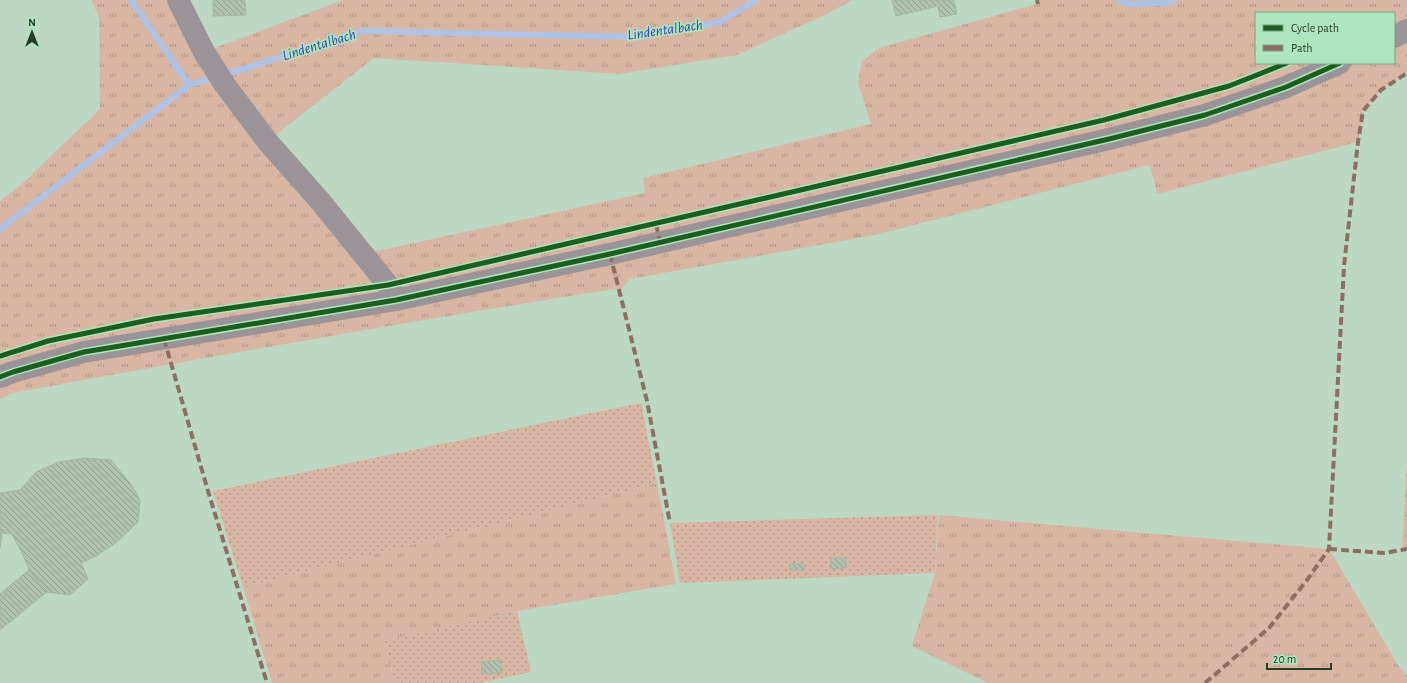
<svg xmlns="http://www.w3.org/2000/svg" width="1407" height="683" font-family="'Alegreya Sans',sans-serif">
<defs>
<pattern id="grass-tufts" width="24" height="20" patternUnits="userSpaceOnUse"><rect width="24" height="20" fill="#d9b6a3"/><path d="M3 7l-1-3M5 7V3M7 7l1-3M15 17l-1-3M17 17v-4M19 17l1-3" fill="none" stroke="#b09585"/></pattern>
<pattern id="garden-dots" width="8" height="8" patternUnits="userSpaceOnUse"><rect width="8" height="8" fill="#d9b6a3"/><path d="M2 2h.1M6 6h.1" fill="none" stroke="#b09585" stroke-width="1.8" stroke-linecap="round"/></pattern>
<pattern id="building-back-hatch" width="6" height="6" patternUnits="userSpaceOnUse"><rect width="6" height="6" fill="#b0c2ae"/><path d="M-1 5l2 2M0 0l6 6M5-1l2 2" fill="none" stroke="#8f9f8e"/></pattern>
</defs>
<rect width="100%" height="100%" fill="#bcd8c2"/>
<g fill="url(#grass-tufts)" fill-rule="evenodd">
<path d="M91 0H178L204 52 343 0H852L827 14 737 55 620 74 374 58 268 141 363 254 645 193 643 178 871 124 858 83 862 61 879 48 1037 4 1035 0H1407V73L1381 90 1363 111 1358 142 1157 194 1150 165 875 235 630 279 619 291 614 289C413 321 213 356 13 393L0 399V201L24 182 100 109 99 17ZM1256 13H1394V63H1256Z"/>
<path d="M1407 464V549H1402Z"/>
<path d="M657 483 676 584 517 611 384 641 395 683H272L243 587Z"/>
<path d="M939 515 1329 549 1398 665 1407 675V683H988L912 646 935 573Z"/>
</g>
<g fill="url(#garden-dots)">
<path d="M641 403 657 483 243 587 213 491Z"/>
<path d="M938 515 935 573 680 583 670 523Z"/>
<path d="M517 611 531 672 479 683H395L384 641Z"/>
</g>
<g fill="none" stroke-linecap="round" stroke-linejoin="round">
<g stroke="#adc2e4" stroke-width="6">
<path d="M131 0 189 85"/>
<path d="M1119 0 1127 4 1167 3 1174 0"/>
<path d="M0 229 189 85 250 67 361 31 639 37 720 22 756 0"/>
</g>
</g>
<g fill="url(#building-back-hatch)" stroke="#a4b6a2">
<path d="M213 0H245L246 15 213 16Z"/>
<path d="M892 0H954L957 14 940 17 938 6 896 16Z"/>
<path d="M85 458 111 460 133 487 140 500 138 522 117 542 96 556 81 563 88 579 70 595 47 592 29 570 24 557 12 534 0 533V493L20 490 36 472 59 462Z"/>
<path d="M0 533H2L0 548Z"/>
<path d="M831 558H846V568L831 569Z"/>
<rect x="790" y="564" width="14" height="6"/>
<path d="M29 570 47 592 0 630V594Z"/>
<path d="M501 660V673L482 674 481 662Z"/>
</g>
<g fill="none" stroke-linecap="round" stroke-linejoin="round">
<g stroke="#9a9499" stroke-width="22">
<path d="M178 0 204 52 225 85 267 141 320 201 388 285 396 300"/>
<path d="M1394 37 1407 30"/>
<path d="M0 377 13 372 84 352 396 300 526 272 610 254 1109 139 1205 115 1286 87 1340 63"/>
</g>
<g stroke="#8d6e63" stroke-width="4" stroke-dasharray="8 4" stroke-linecap="butt">
<path d="M1037 0 1038 4"/>
<path d="M656 224 660 242"/>
<path d="M610 254 647 401 670 523"/>
<path d="M164 339 208 491 267 683"/>
<path d="M1329 549 1384 553 1407 549"/>
<path d="M1205 683 1269 628 1307 580 1329 549 1344 266 1358 142 1363 111 1381 90 1407 73"/>
</g>
<g stroke="#afe5bc" stroke-width="8">
<g id="cycleway">
<path d="M0 356 48 341 154 319 388 285 1104 120 1229 86 1287 63"/>
<path d="M0 377 13 372 84 352 396 300 526 272 610 254 1109 139 1205 115 1286 87 1340 63"/>
</g>
</g>
<use href="#cycleway" stroke="#1b5e20" stroke-width="5"/>
</g>
<g text-anchor="middle" dominant-baseline="central" stroke-width="3" stroke-linejoin="round" paint-order="stroke">
<g font-size="15" font-style="italic" fill="#3643b1" stroke="#afe5bc">
<text transform="translate(665 30) rotate(-8)">Lindentalbach</text>
<text transform="translate(319 45) rotate(-17)">Lindentalbach</text>
</g>
</g>
<rect x="1255" y="12" width="140" height="52" fill="#afe5bc" stroke="#78a182"/>
<rect x="1263" y="25" width="20" height="6" fill="#1b5e20" stroke="#78a182"/>
<text x="1291" y="32" font-size="12" fill="#253b2b">Cycle path</text>
<rect x="1263" y="45" width="20" height="6" fill="#8d6e63" stroke="#78a182"/>
<text x="1291" y="52" font-size="12" fill="#253b2b">Path</text>
<g transform="translate(32 32)" stroke="#afe5bc" stroke-width="3" paint-order="stroke">
<path d="M0-3L7 15L0 10L-7 15Z" fill="#253b2b"/>
<text y="-6" font-size="11" font-weight="bold" text-anchor="middle" fill="#253b2b">N</text>
</g>
<path d="M1267 663v6h64v-6" fill="none" stroke="#253b2b" stroke-width="2"/>
<text x="1273" y="663" font-size="12" fill="#253b2b" stroke="#afe5bc" stroke-width="3" paint-order="stroke">20 m</text>
</svg>
